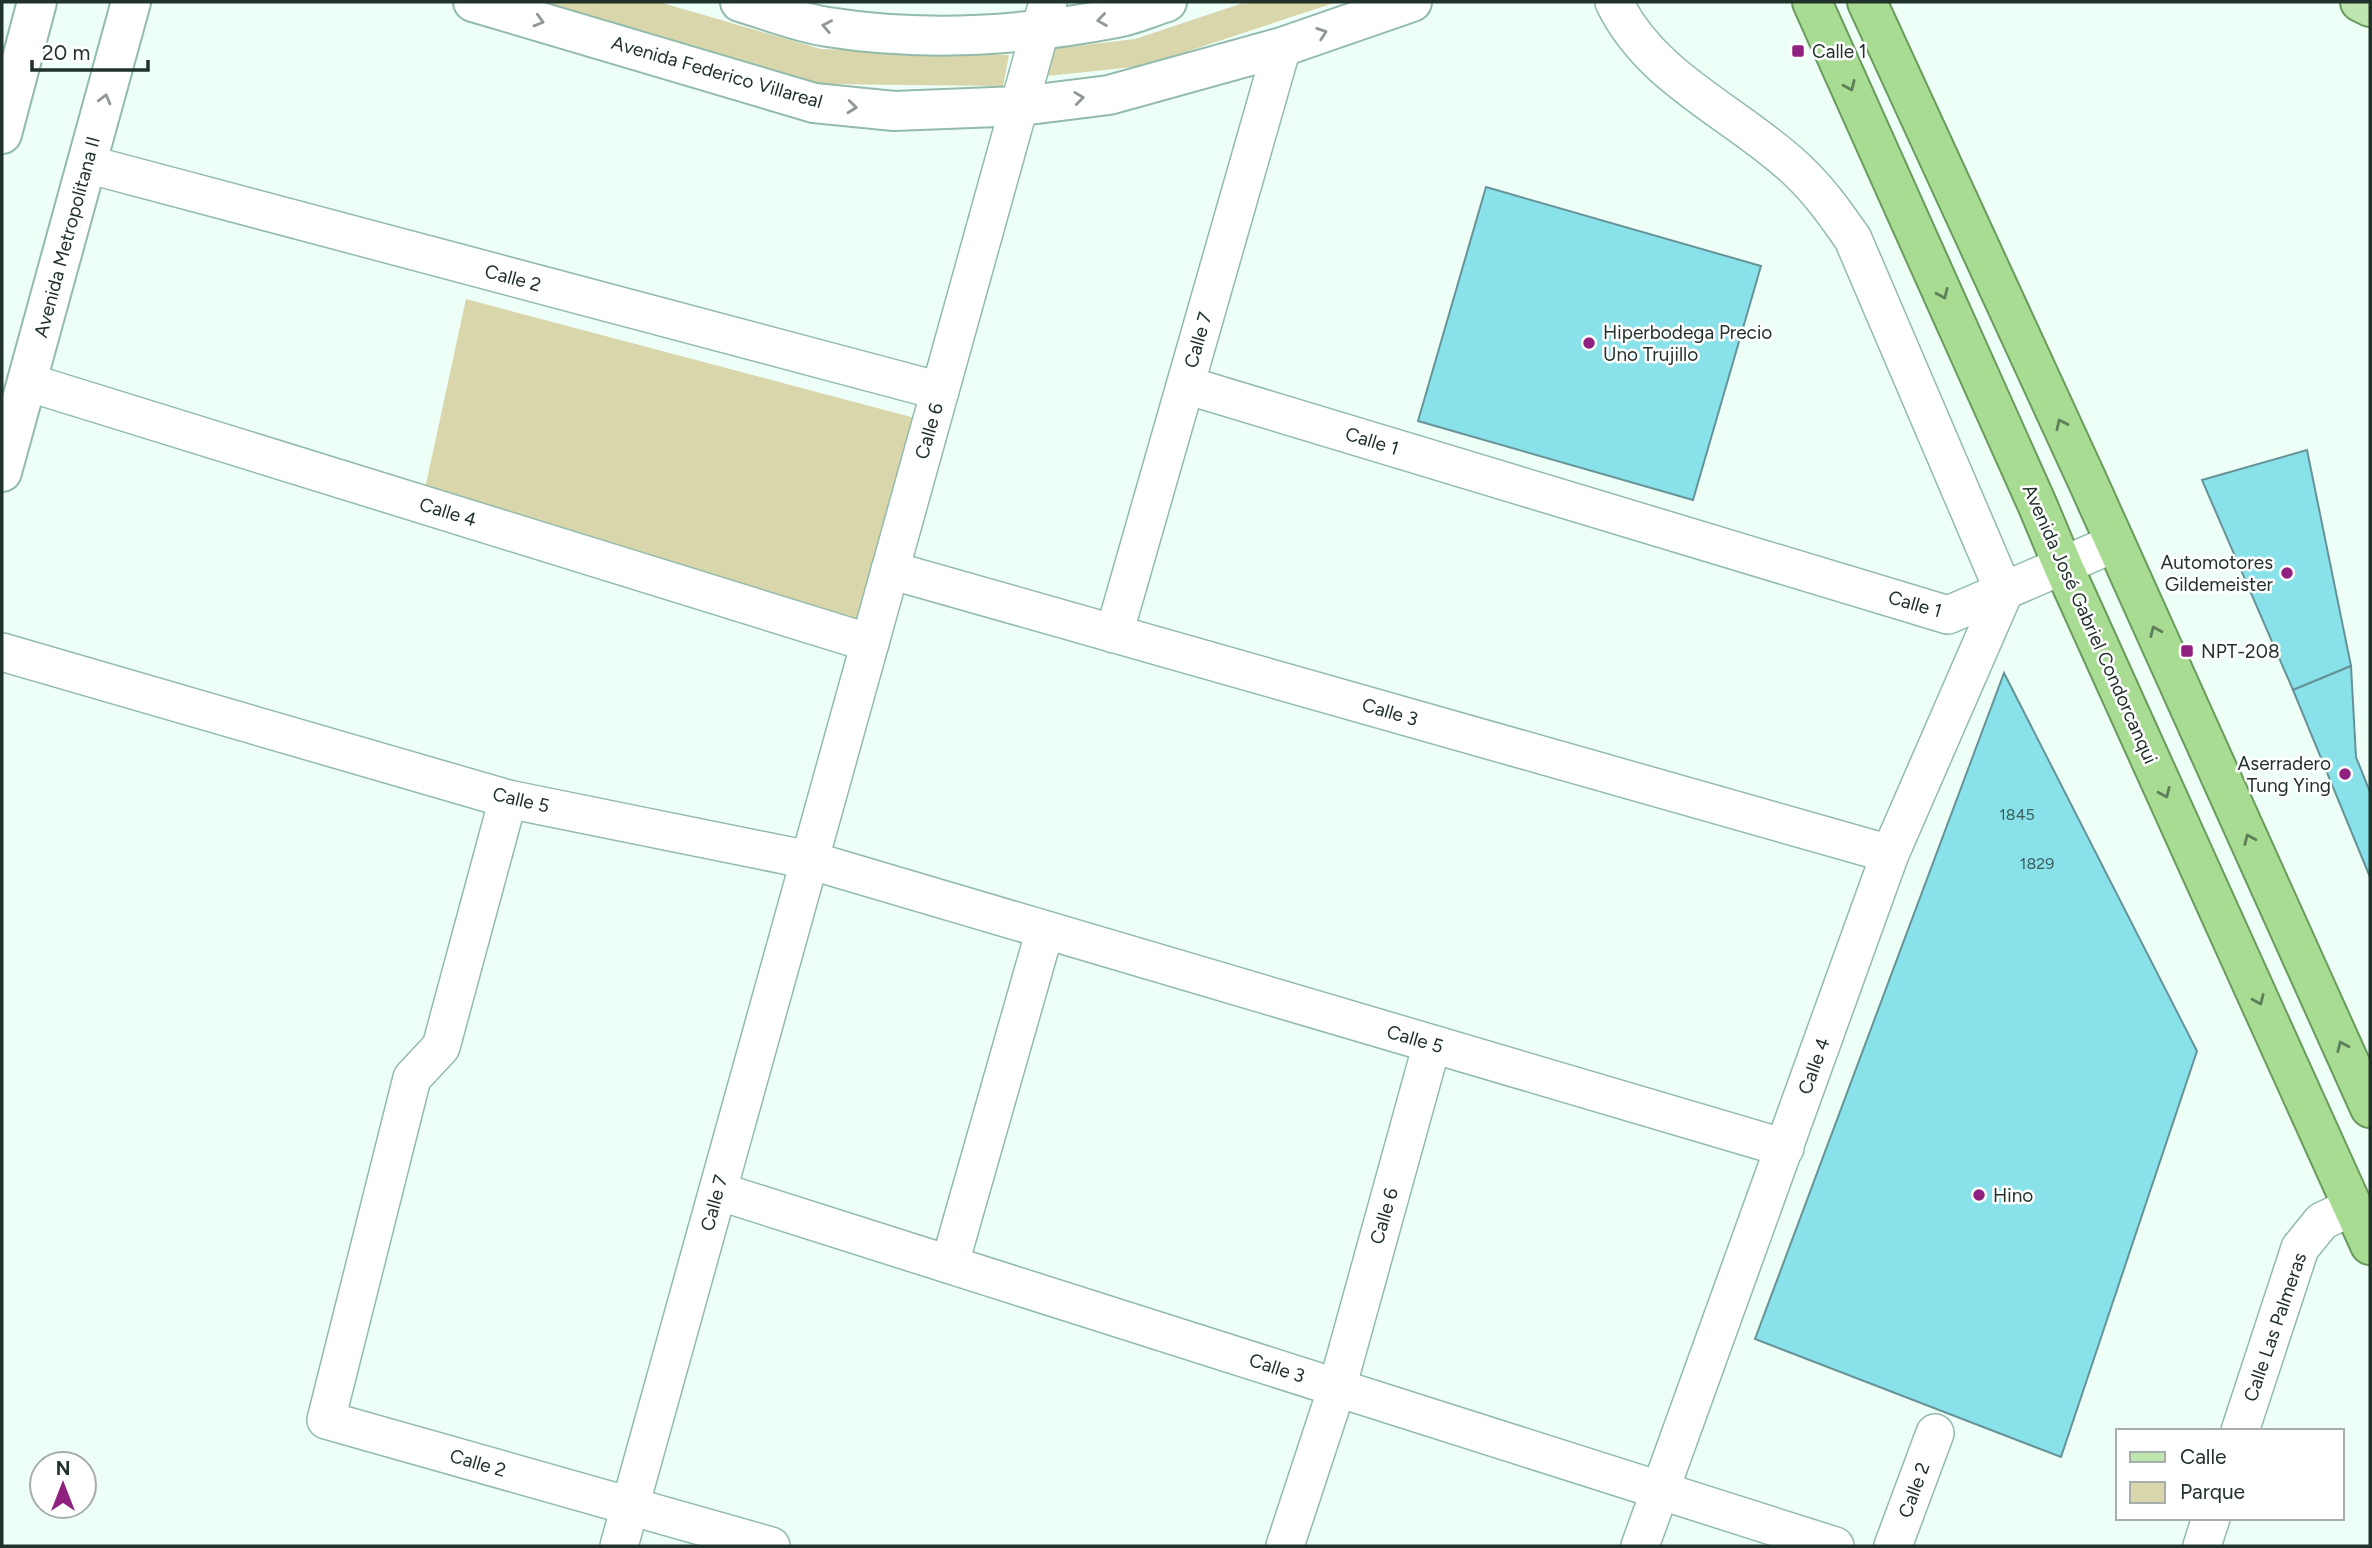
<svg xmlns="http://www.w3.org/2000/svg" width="2372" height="1548" font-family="Figtree,sans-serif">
<rect width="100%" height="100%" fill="#eefff8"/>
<g fill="#d8d6aa">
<path d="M544 2H659L821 49 1009 55 1003 86 817 84Z"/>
<path d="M1246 2H1337L1143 66 1047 76 1052 49 1135 39Z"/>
<path d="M466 299 915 418 861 628 423 498Z"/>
</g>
<g fill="#89e2ea" stroke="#669397" stroke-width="2">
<path d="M1486 187 1761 266 1693 500 1418 421Z"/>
<path d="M2307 450 2351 666 2293 690 2202 480Z"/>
<path d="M2351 666 2356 757 2370 792V877L2293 690Z"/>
<path d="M2004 673 2197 1051 2061 1457 1755 1339Z"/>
</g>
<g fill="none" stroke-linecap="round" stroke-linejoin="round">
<g stroke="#92bbac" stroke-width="40">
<g id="minor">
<path d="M1614 2C1651 79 1735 112 1795 168 1818 189 1835 213 1853 239L2004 592 1890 854 1640 1546"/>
<path d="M87 164 940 391"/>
<path d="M27 382 870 643"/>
<path d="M1186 385 1948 615 2115 543"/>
<path d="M890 570 1890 854"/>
<path d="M1114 634 1282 47"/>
<path d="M2 652 508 799 809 860 1785 1148"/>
<path d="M508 799 441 1047 412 1078 326 1420 771 1546"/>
<path d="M718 1191 1835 1546"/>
<path d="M950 1263 1045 930"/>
<path d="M2240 1431 2300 1248 2322 1221 2352 1207"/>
<path d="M619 1546 1048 2"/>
<path d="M1285 1546 1337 1388 1432 1044"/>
<path d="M1893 1546 1935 1433"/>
<path d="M2202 1546 2211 1518"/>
</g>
</g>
<g stroke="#92bbac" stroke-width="42">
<g id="secondary">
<path d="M473 2 814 103 894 111 1021 106 1109 95 1282 47 1412 2"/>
<path d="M740 2C768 10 798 23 828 27 922 42 1022 36 1116 18 1133 15 1151 7 1167 2"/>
<path d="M2 134 37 2"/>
<path d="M2 472 131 2"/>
</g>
</g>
<g stroke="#6a9b5d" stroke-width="42">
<path id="primary" d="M2360 2 2370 7"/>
</g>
<g stroke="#6a9b5d" stroke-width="42">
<g id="trunk">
<path d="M1812 2 2037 504 2063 566 2370 1245"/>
<path d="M1867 2 2087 480 2370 1108"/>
</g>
</g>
<use href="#minor" stroke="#fff" stroke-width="37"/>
<use href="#secondary" stroke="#fff" stroke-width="38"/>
<use href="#primary" stroke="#bee5ae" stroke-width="38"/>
<use href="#trunk" stroke="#a8dc93" stroke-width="38"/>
</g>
<defs><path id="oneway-chevron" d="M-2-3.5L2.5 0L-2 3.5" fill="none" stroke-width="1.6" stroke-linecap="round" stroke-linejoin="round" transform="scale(1.75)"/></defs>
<g stroke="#909895">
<use href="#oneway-chevron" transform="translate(1102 20) rotate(172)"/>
<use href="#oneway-chevron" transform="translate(539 21) rotate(16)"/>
<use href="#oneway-chevron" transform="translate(827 26) rotate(-169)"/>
<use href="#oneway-chevron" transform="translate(1322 33) rotate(-19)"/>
<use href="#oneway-chevron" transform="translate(1079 98) rotate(-7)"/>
<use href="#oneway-chevron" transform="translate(105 99) rotate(-75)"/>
<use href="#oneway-chevron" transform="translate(852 107) rotate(6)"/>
</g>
<g stroke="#5e7e5a">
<use href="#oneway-chevron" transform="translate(1850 86) rotate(66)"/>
<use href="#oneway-chevron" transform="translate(1943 294) rotate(66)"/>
<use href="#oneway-chevron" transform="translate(2061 424) rotate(-115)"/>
<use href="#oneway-chevron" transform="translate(2155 631) rotate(-114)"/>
<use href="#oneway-chevron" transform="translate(2165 793) rotate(66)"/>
<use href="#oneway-chevron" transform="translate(2249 839) rotate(-114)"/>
<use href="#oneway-chevron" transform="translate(2259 1000) rotate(66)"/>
<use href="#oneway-chevron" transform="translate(2342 1046) rotate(-114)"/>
</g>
<g fill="#912181" stroke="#fff" stroke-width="2.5">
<rect x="1791" y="44" width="14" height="14" rx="3.5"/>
<circle cx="1589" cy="343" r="7"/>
<circle cx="2287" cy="573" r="7"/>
<rect x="2180" y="644" width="14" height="14" rx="3.5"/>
<circle cx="2345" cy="774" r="7"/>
<circle cx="1979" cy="1195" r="7"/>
</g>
<g text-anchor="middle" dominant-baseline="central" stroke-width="5" stroke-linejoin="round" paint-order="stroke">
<g font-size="16" fill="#3b5e5b">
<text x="2017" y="814">1845</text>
<text x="2037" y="863">1829</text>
</g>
<g font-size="19" fill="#21322b" stroke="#fff" text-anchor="start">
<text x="1812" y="51">Calle 1</text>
<text x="1603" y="332">Hiperbodega Precio<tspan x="1603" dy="22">Uno Trujillo</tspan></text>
<text x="2273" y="562" text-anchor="end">Automotores<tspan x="2273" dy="22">Gildemeister</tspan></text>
<text x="2201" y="651">NPT-208</text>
<text x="2331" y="763" text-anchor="end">Aserradero<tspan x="2331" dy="22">Tung Ying</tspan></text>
<text x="1993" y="1195">Hino</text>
</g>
<g font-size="19" fill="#21322b" stroke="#fff">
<text transform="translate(717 72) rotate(16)">Avenida Federico Villareal</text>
<text transform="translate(67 237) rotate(-75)">Avenida Metropolitana II</text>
<text transform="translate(513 278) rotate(15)">Calle 2</text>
<text transform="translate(1198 340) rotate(-74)">Calle 7</text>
<text transform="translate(929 431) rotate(-74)">Calle 6</text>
<text transform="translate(1372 441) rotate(17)">Calle 1</text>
<text transform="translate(448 512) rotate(17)">Calle 4</text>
<text transform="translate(1915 604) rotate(16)">Calle 1</text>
<text transform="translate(2090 624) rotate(66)">Avenida José Gabriel Condorcanqui</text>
<text transform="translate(1390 712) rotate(16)">Calle 3</text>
<text transform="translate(521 800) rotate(13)">Calle 5</text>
<text transform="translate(1415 1039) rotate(16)">Calle 5</text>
<text transform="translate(1814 1066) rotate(-70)">Calle 4</text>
<text transform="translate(714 1203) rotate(-75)">Calle 7</text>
<text transform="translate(1384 1216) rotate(-74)">Calle 6</text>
<text transform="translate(2275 1327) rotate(-71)">Calle Las Palmeras</text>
<text transform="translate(1277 1368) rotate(18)">Calle 3</text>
<text transform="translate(478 1463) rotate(16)">Calle 2</text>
<text transform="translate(1914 1490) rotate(-70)">Calle 2</text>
</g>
</g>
<rect width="2372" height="1548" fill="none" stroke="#21322b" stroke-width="7"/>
<rect x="2116" y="1429" width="228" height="91" fill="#ffffff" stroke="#a6adaa" stroke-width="2"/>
<rect x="2130" y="1452" width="35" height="10" fill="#bee5ae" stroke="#a6adaa" stroke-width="2"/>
<text x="2180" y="1464" font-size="21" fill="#21322b">Calle</text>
<rect x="2130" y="1482" width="35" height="21" fill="#d8d6aa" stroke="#a6adaa" stroke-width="2"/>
<text x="2180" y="1499" font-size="21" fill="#21322b">Parque</text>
<g transform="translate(63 1485)"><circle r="33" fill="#ffffff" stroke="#a6adaa" stroke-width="2"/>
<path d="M0-5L12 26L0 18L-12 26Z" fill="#912181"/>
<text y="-10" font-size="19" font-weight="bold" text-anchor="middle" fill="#21322b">N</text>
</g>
<path d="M32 60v10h116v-10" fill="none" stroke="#21322b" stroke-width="3.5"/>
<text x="42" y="60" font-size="21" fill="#21322b" stroke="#ffffff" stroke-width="5" paint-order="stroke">20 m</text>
</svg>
